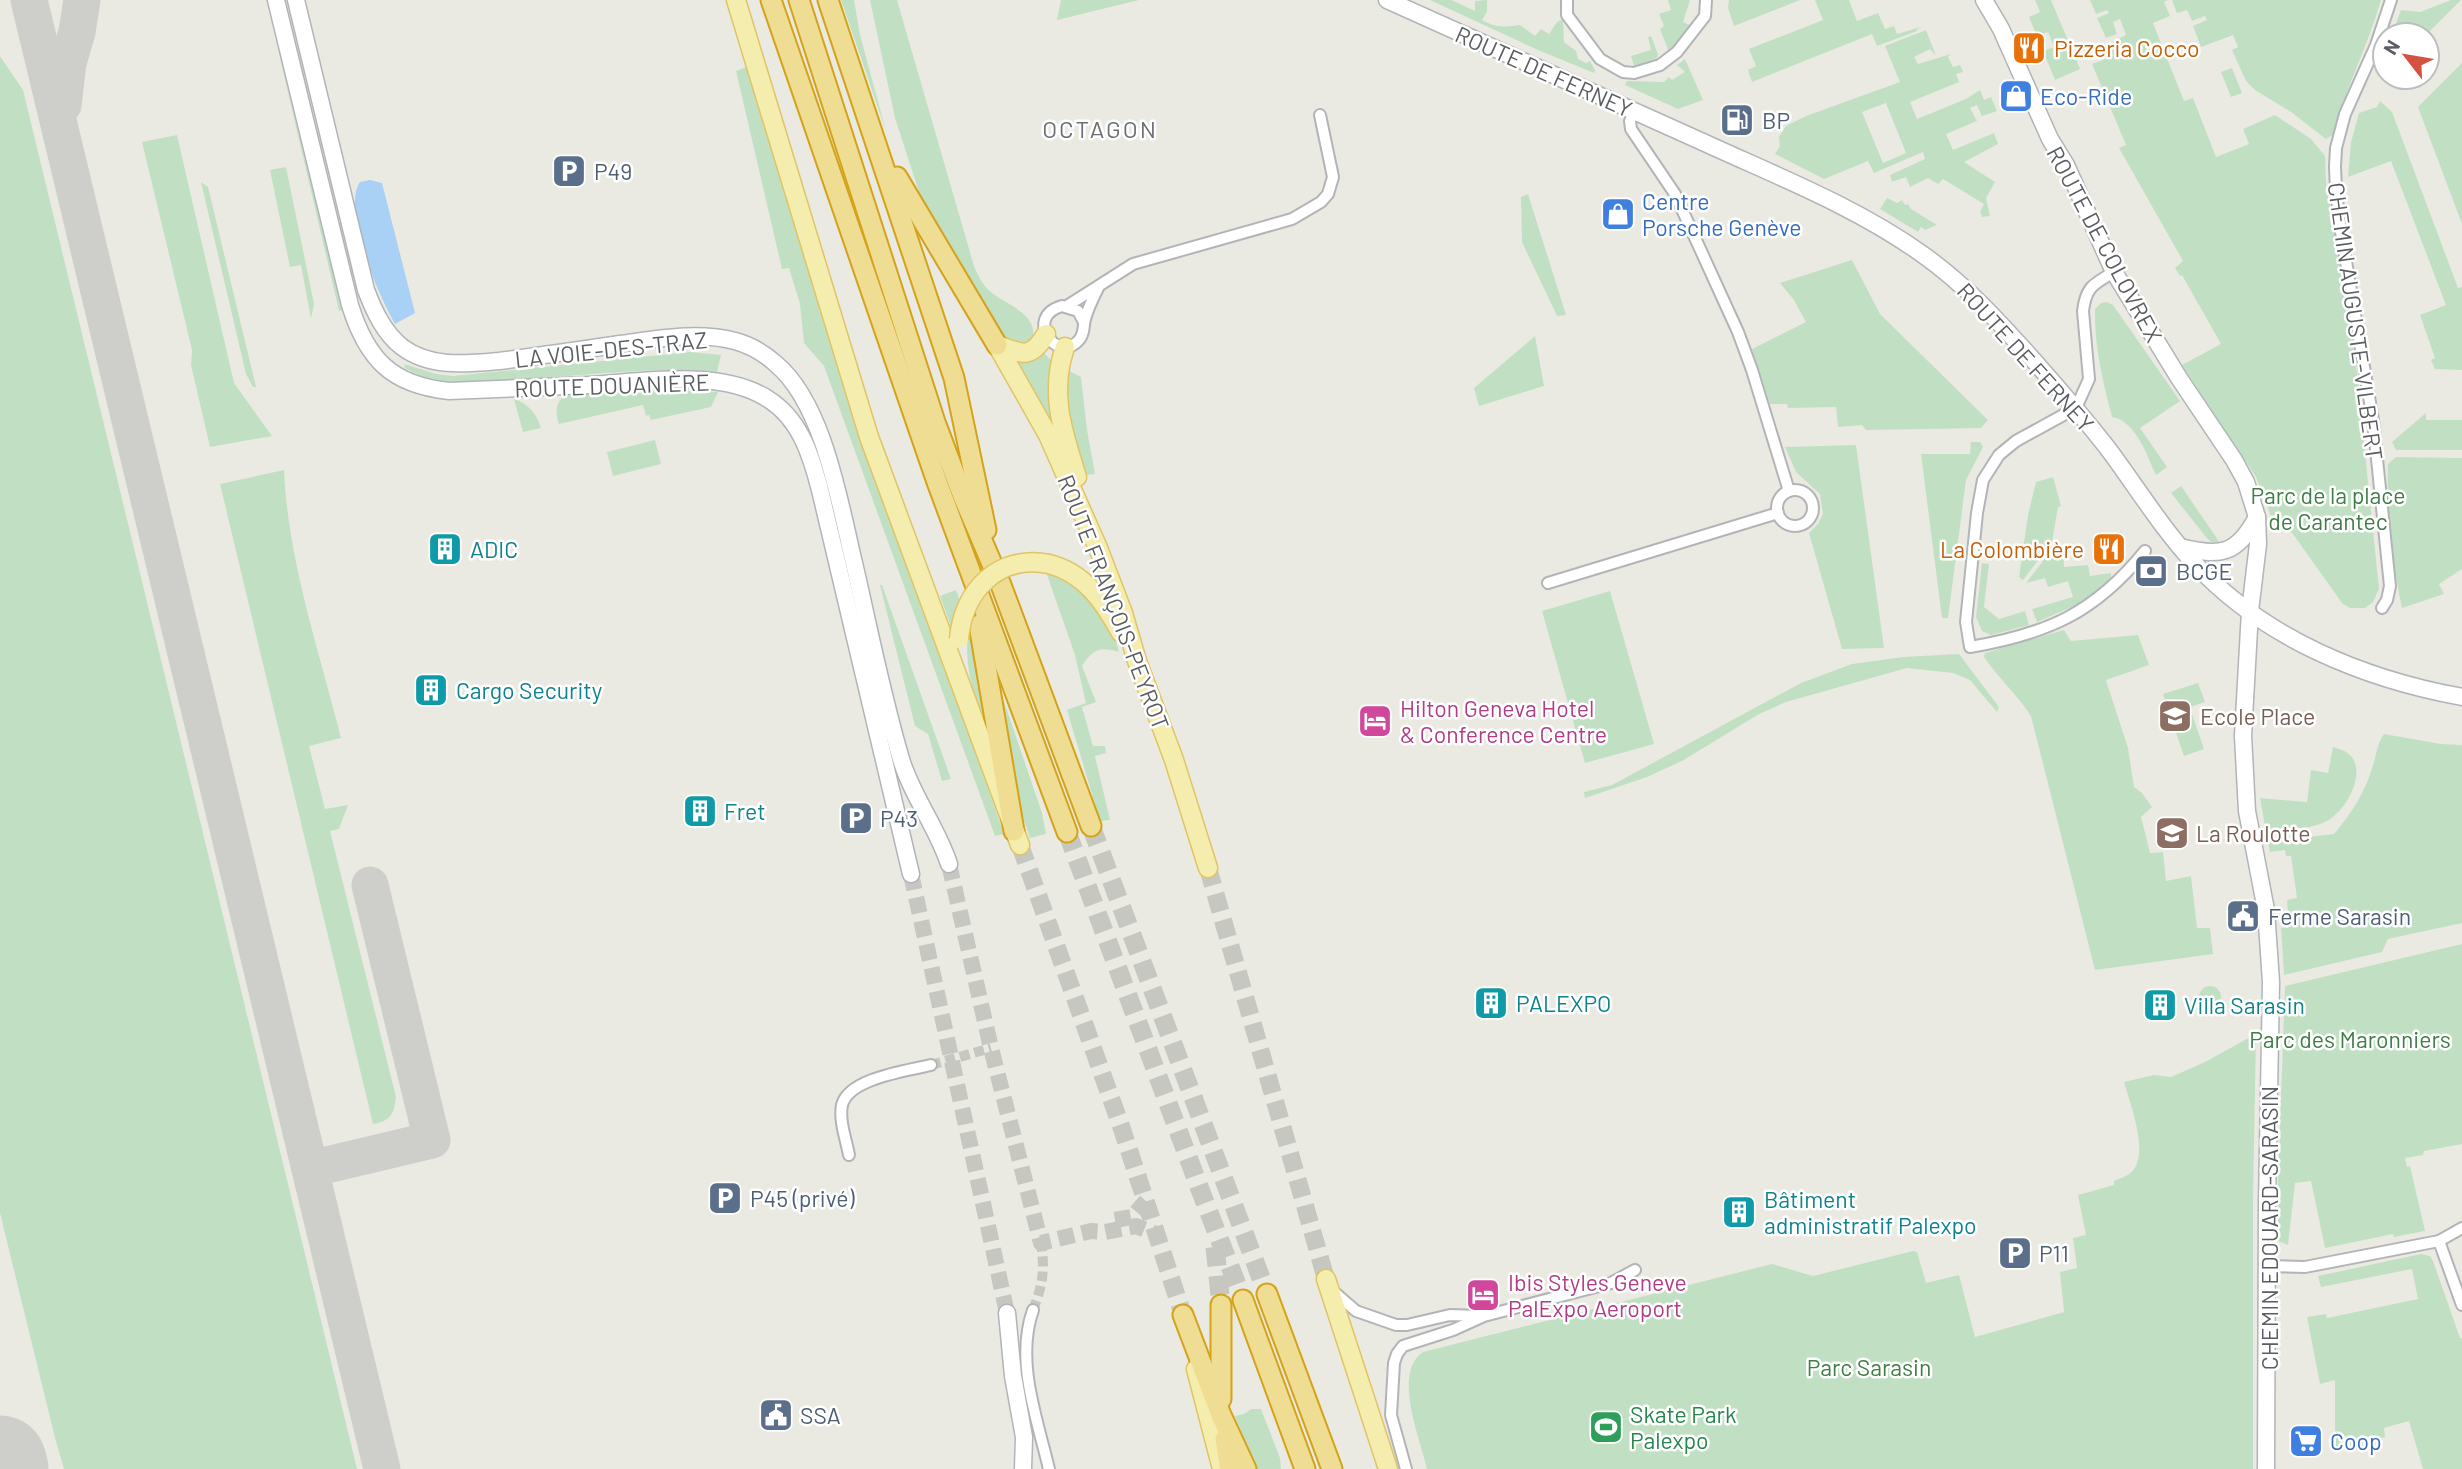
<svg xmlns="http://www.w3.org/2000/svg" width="2462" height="1469" font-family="Barlow,sans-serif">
<rect width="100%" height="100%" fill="#ebeae2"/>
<g fill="#c1e0c3" fill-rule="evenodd">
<path d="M266 0 342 310 339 311 273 28Z"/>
<path d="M841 0H854L860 35 886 131Z"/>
<path d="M870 0H897L974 266C978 276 983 286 992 293 1011 307 1042 316 1031 344L1023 348 1005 342 943 245 932 214 920 195 895 118Z"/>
<path d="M1061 0H1139L1057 20Z"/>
<path d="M1430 0H1451L1475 11V1L1487 0V12L1482 20C1496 28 1505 27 1520 25L1535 36 1541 29 1549 34 1557 22 1561 20 1563 21 1564 42 1576 51 1578 59 1586 63 1590 61 1595 70 1594 73 1538 50Z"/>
<path d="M1668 0H1690L1683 22 1692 26 1669 52 1660 29 1664 26 1659 14 1671 10Z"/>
<path d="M1729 0H1800L1734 26 1728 8Z"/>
<path d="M1815 0H1849L1857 21 1878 13 1885 29 1894 26 1897 34 1924 26 1917 29V31L1877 46 1872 34 1752 82 1748 70 1756 66 1749 49 1823 20Z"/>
<path d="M2035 0H2051L2080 69 2055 80 2043 51 2054 47 2048 32 2037 36 2029 17 2040 12Z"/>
<path d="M2090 0H2168L2164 2 2170 16 2153 23 2184 101 2193 98 2216 157 2249 144 2243 129 2275 115 2311 139 2325 156 2326 181 2364 416V443L2379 589 2373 602 2365 608H2350L2342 603 2293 534 2271 516 2256 477 2182 365 2221 344 2182 275 2180 276 2175 268 2183 261 2119 148 2126 145 2092 64 2113 56 2108 44 2126 35 2120 19 2113 22 2117 34 2106 38 2097 18 2109 13 2107 10 2096 14Z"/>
<path d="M2172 0H2381C2368 46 2345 89 2333 135L2326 139 2291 112 2255 90 2246 81 2232 50 2238 47 2233 35 2201 47 2193 26 2207 20 2205 16 2192 21 2187 10 2177 13Z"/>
<path d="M2451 0H2461L2426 35H2392L2401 10 2420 12Z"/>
<path d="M1926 30 1936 56 1930 49 1914 57 1918 64 1951 54 1948 57 1953 67 1960 65 1963 72 1956 74 1959 82 1910 102 1917 119 1966 99 1980 90 1984 100 1991 97 1997 111 1982 116 1977 105 1970 108 1977 121 1946 134 1953 150 1994 133 1998 144 1964 162 1995 182 1986 198 1990 216 1982 217 1980 212 1984 204 1943 179 1938 184 1928 178 1910 187 1906 177 1892 182 1890 175 1925 159 1923 152 1874 173 1868 161 1824 179 1775 154 1780 146 1779 137 1786 126 1806 116 1900 82 1885 46ZM1886 103 1906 153 1883 163 1862 112Z"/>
<path d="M1651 36 1658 54 1657 58 1634 66 1631 56 1651 50 1648 37Z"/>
<path d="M0 56 23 90 357 1469H64L55 1438 0 1213Z"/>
<path d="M1685 59 1703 100 1678 109 1625 85 1627 81 1664 82 1669 77 1672 80 1685 72 1677 65Z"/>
<path d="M2462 63V224L2418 107Z"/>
<path d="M746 67 838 363 1004 834 995 836 824 366 804 343 800 304 789 268 782 269 736 71Z"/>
<path d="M2232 68 2242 93 2231 97 2221 72Z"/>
<path d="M2380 101 2392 112 2458 288 2462 287V370L2435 369 2431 360 2435 358 2420 315 2446 305 2391 161 2348 177 2351 142 2359 113 2377 107Z"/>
<path d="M177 135 234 383 272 436 210 447 191 365 192 350 142 142Z"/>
<path d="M286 167 314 304 311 319 301 265 290 267 270 170Z"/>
<path d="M201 182 208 187 256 387H253L246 374Z"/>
<path d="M1528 194 1566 315 1557 316 1522 242 1521 197Z"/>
<path d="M1887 198 1897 203 1902 200 1905 205 1908 204 1911 209 1937 225 1925 230 1921 227 1918 232 1880 209Z"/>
<path d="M1852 260 1880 314 1988 420 1981 428 1866 430 1862 425 1838 427 1836 407 1788 408 1787 404H1770L1752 349 1806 322 1794 300 1780 283Z"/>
<path d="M2107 302 2113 305 2180 401 2140 428 2167 467 2156 475C2147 456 2136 421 2112 417 2103 382 2094 346 2095 309L2101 303Z"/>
<path d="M1535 336 1544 386 1479 406 1474 388Z"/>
<path d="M690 352 721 355 717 372C658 366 586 376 525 379 487 381 440 389 405 368L404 364 436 374 453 376Z"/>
<path d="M1043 352 1055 364 1056 436 1016 363Z"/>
<path d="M1069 371 1081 377 1087 430 1095 474 1085 475 1070 439 1061 373Z"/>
<path d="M679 390 718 392 711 407 651 420 649 415 646 416 643 405 559 424C555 413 555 403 565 395Z"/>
<path d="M514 399C529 404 536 413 541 428L523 432Z"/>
<path d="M2426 413V420H2462V450H2396L2392 442Z"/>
<path d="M655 440 661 464 613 476 607 452Z"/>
<path d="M1971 442H1980L1983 447 1966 480 1948 618H1942L1921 454H1970Z"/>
<path d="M1856 445 1884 648 1842 649 1809 533 1818 524 1823 514 1820 494 1796 472 1785 447Z"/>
<path d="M2396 457 2462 458V569L2439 584 2444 594 2402 608C2392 560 2386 513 2388 464Z"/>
<path d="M284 470C288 561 319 650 341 738L309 746 325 809 348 805 339 829 330 831 396 1097C394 1114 391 1121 373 1124L220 484Z"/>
<path d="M2053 477 2061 506 2058 507 2052 542 2023 580 2019 577 2028 515 2036 482Z"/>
<path d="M2181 486 2216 537 2219 542H2211L2206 537 2171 493Z"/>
<path d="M2056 544 2063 546 2064 567 2088 565 2090 576 2111 573V578L2085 601 2037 622 2032 609 2073 597 2068 581 2048 587 2045 578 2026 583Z"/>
<path d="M1982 563 1989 564 1984 607 1999 619 2025 611 2029 625 1991 635 1982 631 1976 617Z"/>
<path d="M1045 569 1080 586 1114 633 1119 652C1099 646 1093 649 1082 666L1096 702 1082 707 1093 746H1105L1106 753 1095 756 1110 820 1100 821 1067 710 1086 703 1075 655Z"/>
<path d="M880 585H882L951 779 942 781 928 734 915 726Z"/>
<path d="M956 590 960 601 952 629 940 596Z"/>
<path d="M1610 591 1654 744 1585 763 1542 611Z"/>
<path d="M970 616 992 742C974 693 961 669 970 616Z"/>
<path d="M2064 630 2071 641 2138 635 2149 665 2106 680 2128 748 2134 787 2142 793 2152 807 2141 817 2150 853 2163 852 2166 881 2191 876 2197 928H2210L2213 954 2095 970 2031 716C2017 694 1998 678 1984 657L1985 653Z"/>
<path d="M1959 654 1999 707 1997 712 1970 680 1953 673 1907 668 1786 702 1759 714 1682 761 1647 777 1585 798 1584 792 1612 785 1801 683 1852 664 1903 657Z"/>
<path d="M994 672 1042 813 1046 834 1030 838 1021 811H1017Z"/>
<path d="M2198 683 2205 702 2170 714 2163 694Z"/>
<path d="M2192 714 2204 749 2184 756 2172 721Z"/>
<path d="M2384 734 2441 744 2462 745V923L2388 939 2382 952 2284 975 2281 928 2289 927 2287 900 2297 898 2291 856H2286L2285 850 2270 852 2268 842 2334 834C2351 814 2366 791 2373 765 2377 753 2377 744 2384 734Z"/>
<path d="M2333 747C2340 749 2347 751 2352 757 2366 777 2344 813 2325 822 2309 830 2284 829 2266 832L2260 798 2307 802 2311 770 2328 773Z"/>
<path d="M2462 944V1144L2424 1151 2423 1155 2405 1158 2407 1167 2410 1166 2425 1231 2394 1237 2393 1234 2325 1248 2311 1181 2295 1183 2288 1245 2278 1241V1181L2285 986Z"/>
<circle cx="2210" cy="997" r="11"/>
<path d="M2256 1034 2253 1199V1469H1427C1420 1438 1392 1373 1423 1352L1772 1264 1813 1276 1913 1251 1917 1252 1926 1283 1959 1275 1975 1337 2064 1312 2060 1272 2077 1268 2073 1238 2086 1235 2078 1195 2114 1185V1181C2118 1179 2125 1177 2129 1174 2152 1158 2130 1104 2124 1082L2154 1075 2171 1077 2205 1062Z"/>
<path d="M2421 1254 2430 1256 2433 1261 2460 1338H2462V1469H2423L2409 1421 2384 1428 2385 1437 2335 1451V1380L2320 1384 2307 1317 2326 1314 2327 1318 2418 1299 2412 1269 2321 1287 2318 1276Z"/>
<path d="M1251 1409H1261L1280 1458 1281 1469H1256L1235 1416 1244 1414Z"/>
</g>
<path fill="#a9d0f5" d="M370 180 382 183 415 313 395 324C379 296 341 210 360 182Z"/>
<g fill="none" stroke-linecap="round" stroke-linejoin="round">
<g stroke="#cececa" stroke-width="37">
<path d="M29 0 382 1469"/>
<path d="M63 105 68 63 77 32 82 0"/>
<path d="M310 1169 432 1140 370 885"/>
<path d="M0 1464 1 1469"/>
</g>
<path stroke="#cececa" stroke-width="93" d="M0 1462 2 1469"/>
<g stroke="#c7c7c2" stroke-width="10" stroke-dasharray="10 5" stroke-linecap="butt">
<path d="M931 1065 991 1048"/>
<path d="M1033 1310C1043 1284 1045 1270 1041 1243"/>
</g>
<g stroke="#c7c7c2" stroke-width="16" stroke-dasharray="16 8" stroke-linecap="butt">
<path d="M949 864 991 1048 1041 1243 1091 1231 1105 1232 1136 1226 1156 1234"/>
<path d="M911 874 1007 1313"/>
<path d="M1115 1220 1132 1217 1146 1201"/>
</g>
<g stroke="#c7c7c2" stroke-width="18" stroke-dasharray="18 9" stroke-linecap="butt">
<path d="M1020 845 1122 1129 1183 1315"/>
<path d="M1208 868 1326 1279"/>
</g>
<g stroke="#c7c7c2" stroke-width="19" stroke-dasharray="19 10" stroke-linecap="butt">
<path d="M1091 826 1267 1294"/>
<path d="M1067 832 1201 1192 1243 1300"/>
<path d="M1215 1247 1221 1305"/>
</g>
<g stroke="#b3b4b8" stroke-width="14">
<g id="street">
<path d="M1567 0V15L1600 59 1623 72 1634 73 1660 65 1677 52 1705 16 1706 0"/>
<path d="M1634 111 1630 121 1631 129 1675 194 1738 332 1752 370 1789 491"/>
<path d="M2114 272C2094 284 2086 286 2083 311L2089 379 2076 408 2016 441 1999 455 1983 480 1977 513 1966 622 1970 647C2047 634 2095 613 2145 551"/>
<path d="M1067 306 1133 264 1292 219 1321 202 1328 194 1333 177 1320 115"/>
<path d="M1084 322 1078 311 1062 306C1023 317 1057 365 1079 340 1085 333 1083 326 1085 319 1088 308 1093 298 1098 288"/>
<circle cx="1795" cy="508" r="18"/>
<path d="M1548 583 1778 513"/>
<path d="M2382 608 2387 600 2390 586 2373 420 2341 232 2336 192 2335 166 2336 148 2345 114 2376 45 2391 0"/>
<path d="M849 1155C846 1139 839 1121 842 1105 849 1078 907 1071 931 1065"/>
<path d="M2439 1241 2462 1305"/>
<path d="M2267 1266 2305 1267 2439 1241 2462 1228"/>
<path d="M1334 1292 1356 1311 1396 1325H1407L1450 1315 1481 1316"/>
<path d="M1033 1310C1015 1361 1037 1418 1049 1469"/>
<path d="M1406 1469 1391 1415 1394 1363 1397 1354 1403 1346 1453 1330 1484 1316 1611 1283 1635 1270"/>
</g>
</g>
<g stroke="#b1b4b8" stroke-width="19">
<g id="secondary">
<path d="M276 0 350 305C367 360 392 385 449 391 496 389 542 387 589 385 643 382 721 368 768 399 800 419 811 455 820 490L911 874"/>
<path d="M296 0 366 290C374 311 384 333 402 347 430 368 466 364 499 361 539 356 580 350 620 344 657 339 698 331 735 341 750 345 765 354 776 364 824 404 840 505 854 563 869 628 882 695 901 759 912 796 937 827 949 864"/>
<path d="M1387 0C1493 48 1599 95 1705 143 1779 177 1856 207 1922 254 1966 285 2000 323 2036 363 2062 393 2088 422 2112 454 2139 491 2164 531 2195 564 2265 639 2364 679 2462 697"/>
<path d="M1984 0 2001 29 2050 139 2066 165 2114 272 2179 378 2234 460 2246 482 2257 517 2258 544 2250 611 2243 736 2247 811 2266 910 2271 982 2267 1204 2266 1469"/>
<path d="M2180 547C2220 557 2237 555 2257 517"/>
<path d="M1007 1313 1013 1376 1024 1437 1023 1469"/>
</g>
</g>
<g stroke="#e0c466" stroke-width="21">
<g id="primary">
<path d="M736 0 869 437 1020 845"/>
<path d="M997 345 1048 435 1098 548 1123 613 1137 661 1174 760 1208 868"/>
<path d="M997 345C1022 354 1031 360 1046 334"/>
<path d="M1065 347C1049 394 1063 432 1077 477"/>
<path d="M1049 564C1085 573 1104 602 1121 633"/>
<path d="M1326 1279 1388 1469"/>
<path d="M1196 1369 1222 1469"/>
</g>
</g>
<g stroke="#d4a31a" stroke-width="23">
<g id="highway">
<path d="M771 0 937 482 1067 832"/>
<path d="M799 0 935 422 963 496 1001 585 1091 826"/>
<path d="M828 0 954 378 986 530"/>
<path d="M897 177 997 345"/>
<path d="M979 625 1014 831"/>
<path d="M1267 1294 1332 1469"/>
<path d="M1243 1300 1305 1469"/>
<path d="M1183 1315 1221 1415 1246 1469"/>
<path d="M1221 1399V1305"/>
<path d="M1225 1439 1230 1469"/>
</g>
</g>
<use href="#street" stroke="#fff" stroke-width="10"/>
<use href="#secondary" stroke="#fff" stroke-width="16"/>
<use href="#primary" stroke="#f5edad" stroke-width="18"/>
<use href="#highway" stroke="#f0dd94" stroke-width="19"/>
<g stroke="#e0c466" stroke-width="21" stroke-linecap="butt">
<path id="primary-bridge" d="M959 639C963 591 998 554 1049 564"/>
</g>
<use href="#primary-bridge" stroke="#f5edad" stroke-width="18"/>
</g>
<defs>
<g id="restaurant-square" transform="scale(1.75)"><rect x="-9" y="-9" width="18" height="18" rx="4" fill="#e8710a" stroke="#fff"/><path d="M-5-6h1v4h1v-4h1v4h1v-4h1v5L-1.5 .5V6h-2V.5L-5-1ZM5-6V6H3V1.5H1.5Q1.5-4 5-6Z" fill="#fff"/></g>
<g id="shop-square" transform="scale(1.75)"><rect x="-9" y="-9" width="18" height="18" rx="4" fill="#3f7fe0" stroke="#fff"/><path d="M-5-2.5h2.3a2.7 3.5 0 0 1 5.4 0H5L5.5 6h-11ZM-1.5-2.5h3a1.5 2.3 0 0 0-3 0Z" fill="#fff"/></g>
<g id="fuel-square" transform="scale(1.75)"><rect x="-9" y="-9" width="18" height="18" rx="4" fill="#5c6f8a" stroke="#fff"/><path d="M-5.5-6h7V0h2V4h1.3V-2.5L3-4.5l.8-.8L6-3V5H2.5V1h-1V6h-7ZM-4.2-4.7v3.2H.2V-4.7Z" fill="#fff"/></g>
<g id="parking-square" transform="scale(1.75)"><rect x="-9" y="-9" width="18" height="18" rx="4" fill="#5c6f8a" stroke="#fff"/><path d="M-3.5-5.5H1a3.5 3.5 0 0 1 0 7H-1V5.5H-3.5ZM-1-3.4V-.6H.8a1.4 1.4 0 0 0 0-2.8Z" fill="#fff"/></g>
<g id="building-square" transform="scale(1.75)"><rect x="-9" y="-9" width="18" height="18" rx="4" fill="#0f9aa8" stroke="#fff"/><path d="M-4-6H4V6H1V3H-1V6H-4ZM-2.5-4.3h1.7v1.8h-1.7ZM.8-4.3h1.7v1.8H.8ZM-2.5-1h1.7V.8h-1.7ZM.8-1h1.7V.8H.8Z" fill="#fff"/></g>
<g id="bank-square" transform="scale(1.75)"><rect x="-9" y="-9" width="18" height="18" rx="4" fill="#5c6f8a" stroke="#fff"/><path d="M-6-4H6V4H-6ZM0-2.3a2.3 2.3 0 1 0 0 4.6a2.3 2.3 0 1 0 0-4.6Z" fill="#fff"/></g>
<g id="school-square" transform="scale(1.75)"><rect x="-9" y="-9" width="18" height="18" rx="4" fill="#8d6e63" stroke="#fff"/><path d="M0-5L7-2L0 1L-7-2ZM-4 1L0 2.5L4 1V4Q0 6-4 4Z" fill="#fff"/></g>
<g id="hotel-square" transform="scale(1.75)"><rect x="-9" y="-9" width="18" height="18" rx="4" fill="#d1479c" stroke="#fff"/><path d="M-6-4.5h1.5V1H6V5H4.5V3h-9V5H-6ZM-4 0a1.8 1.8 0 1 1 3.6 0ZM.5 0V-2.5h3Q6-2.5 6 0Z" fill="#fff"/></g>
<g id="civic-square" transform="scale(1.75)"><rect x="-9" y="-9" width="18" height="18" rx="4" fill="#5c6f8a" stroke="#fff"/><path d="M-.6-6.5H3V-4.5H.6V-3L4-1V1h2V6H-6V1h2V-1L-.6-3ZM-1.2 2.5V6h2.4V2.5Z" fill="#fff"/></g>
<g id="stadium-square" transform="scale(1.75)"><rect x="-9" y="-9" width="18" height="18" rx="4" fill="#2e9e5b" stroke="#fff"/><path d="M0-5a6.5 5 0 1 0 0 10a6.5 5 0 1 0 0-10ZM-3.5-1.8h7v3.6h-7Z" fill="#fff"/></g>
<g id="supermarket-square" transform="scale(1.75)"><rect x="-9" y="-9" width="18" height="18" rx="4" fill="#3f7fe0" stroke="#fff"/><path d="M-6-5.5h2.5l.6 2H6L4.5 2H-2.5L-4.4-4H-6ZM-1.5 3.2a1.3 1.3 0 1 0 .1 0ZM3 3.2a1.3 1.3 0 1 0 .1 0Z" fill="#fff"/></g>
</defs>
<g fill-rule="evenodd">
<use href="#restaurant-square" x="2029" y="48"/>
<use href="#shop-square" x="2016" y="96"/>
<use href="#fuel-square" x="1737" y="120"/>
<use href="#parking-square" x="569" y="171"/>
<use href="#shop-square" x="1618" y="214"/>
<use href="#building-square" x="445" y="549"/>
<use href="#restaurant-square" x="2109" y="549"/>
<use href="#bank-square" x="2151" y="571"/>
<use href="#building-square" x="431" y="690"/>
<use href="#school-square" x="2175" y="716"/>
<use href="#hotel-square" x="1375" y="721"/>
<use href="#building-square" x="700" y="811"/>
<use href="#parking-square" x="856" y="818"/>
<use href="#school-square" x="2172" y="833"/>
<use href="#civic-square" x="2243" y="916"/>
<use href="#building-square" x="1491" y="1003"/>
<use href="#building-square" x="2160" y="1005"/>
<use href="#parking-square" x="725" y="1198"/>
<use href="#building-square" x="1739" y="1212"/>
<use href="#parking-square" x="2015" y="1253"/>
<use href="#hotel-square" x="1483" y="1295"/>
<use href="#civic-square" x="776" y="1415"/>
<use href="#stadium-square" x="1606" y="1427"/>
<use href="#supermarket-square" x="2306" y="1441"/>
</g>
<g text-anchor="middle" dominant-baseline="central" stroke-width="5" stroke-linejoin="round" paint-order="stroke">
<g font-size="23" fill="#c56008" stroke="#fff" text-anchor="start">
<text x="2054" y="48">Pizzeria Cocco</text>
<text x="2084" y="549" text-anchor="end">La Colombière</text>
</g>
<g font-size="23" fill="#5a5d61" stroke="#fff">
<text transform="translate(1544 71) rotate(24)">ROUTE DE FERNEY</text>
<text transform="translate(2105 244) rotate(62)">ROUTE DE COLOVREX</text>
<text transform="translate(2356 321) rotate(82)">CHEMIN AUGUSTE-VILBERT</text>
<text transform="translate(611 349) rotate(-6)">LA VOIE-DES-TRAZ</text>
<text transform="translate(2026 357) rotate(48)">ROUTE DE FERNEY</text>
<text transform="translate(612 385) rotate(-2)">ROUTE DOUANIÈRE</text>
<text transform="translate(1114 602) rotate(69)">ROUTE FRANÇOIS-PEYROT</text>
<text transform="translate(2269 1228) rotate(-90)">CHEMIN EDOUARD-SARASIN</text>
</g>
<g font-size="23" fill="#366cbe" stroke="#fff" text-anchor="start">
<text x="2040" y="96">Eco-Ride</text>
<text x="1642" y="201">Centre<tspan x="1642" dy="26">Porsche Genève</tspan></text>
<text x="2330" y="1441">Coop</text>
</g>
<g font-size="23" fill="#4e5e75" stroke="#fff" text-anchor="start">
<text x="1762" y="120">BP</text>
<text x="594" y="171">P49</text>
<text x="2176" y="571">BCGE</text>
<text x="880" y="818">P43</text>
<text x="2268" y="916">Ferme Sarasin</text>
<text x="750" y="1198">P45 (privé)</text>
<text x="2039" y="1253">P11</text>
<text x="800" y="1415">SSA</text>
</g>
<g font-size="23" fill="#3e7d44" stroke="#fff">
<text x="2328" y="495">Parc de la place<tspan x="2328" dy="26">de Carantec</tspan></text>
<text x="2350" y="1039">Parc des Maronniers</text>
<text x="1869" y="1367">Parc Sarasin</text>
</g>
<g font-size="23" fill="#0d838f" stroke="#fff" text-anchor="start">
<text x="470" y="549">ADIC</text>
<text x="456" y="690">Cargo Security</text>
<text x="724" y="811">Fret</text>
<text x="1516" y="1003">PALEXPO</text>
<text x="2184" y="1005">Villa Sarasin</text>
<text x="1764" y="1199">Bâtiment<tspan x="1764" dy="26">administratif Palexpo</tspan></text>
</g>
<g font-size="23" fill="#b23c85" stroke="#fff" text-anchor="start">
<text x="1400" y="708">Hilton Geneva Hotel<tspan x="1400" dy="26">&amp; Conference Centre</tspan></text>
<text x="1508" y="1282">Ibis Styles Geneve<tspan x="1508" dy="26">PalExpo Aeroport</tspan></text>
</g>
<g font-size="23" fill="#785e54" stroke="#fff" text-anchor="start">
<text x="2200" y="716">Ecole Place</text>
<text x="2196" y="833">La Roulotte</text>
</g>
<g font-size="23" fill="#27864d" stroke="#fff" text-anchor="start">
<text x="1630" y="1414">Skate Park<tspan x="1630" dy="26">Palexpo</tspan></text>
</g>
<g font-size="24" letter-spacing="2" fill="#6c6f73" stroke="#fff">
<text x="1100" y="128">OCTAGON</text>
</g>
</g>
<g transform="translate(2406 56) rotate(301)"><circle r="33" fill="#ffffff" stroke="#bdbec0" stroke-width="2"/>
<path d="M0-5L12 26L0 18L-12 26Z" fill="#d4523f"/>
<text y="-10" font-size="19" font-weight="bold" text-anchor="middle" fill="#5a5d61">N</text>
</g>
</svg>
